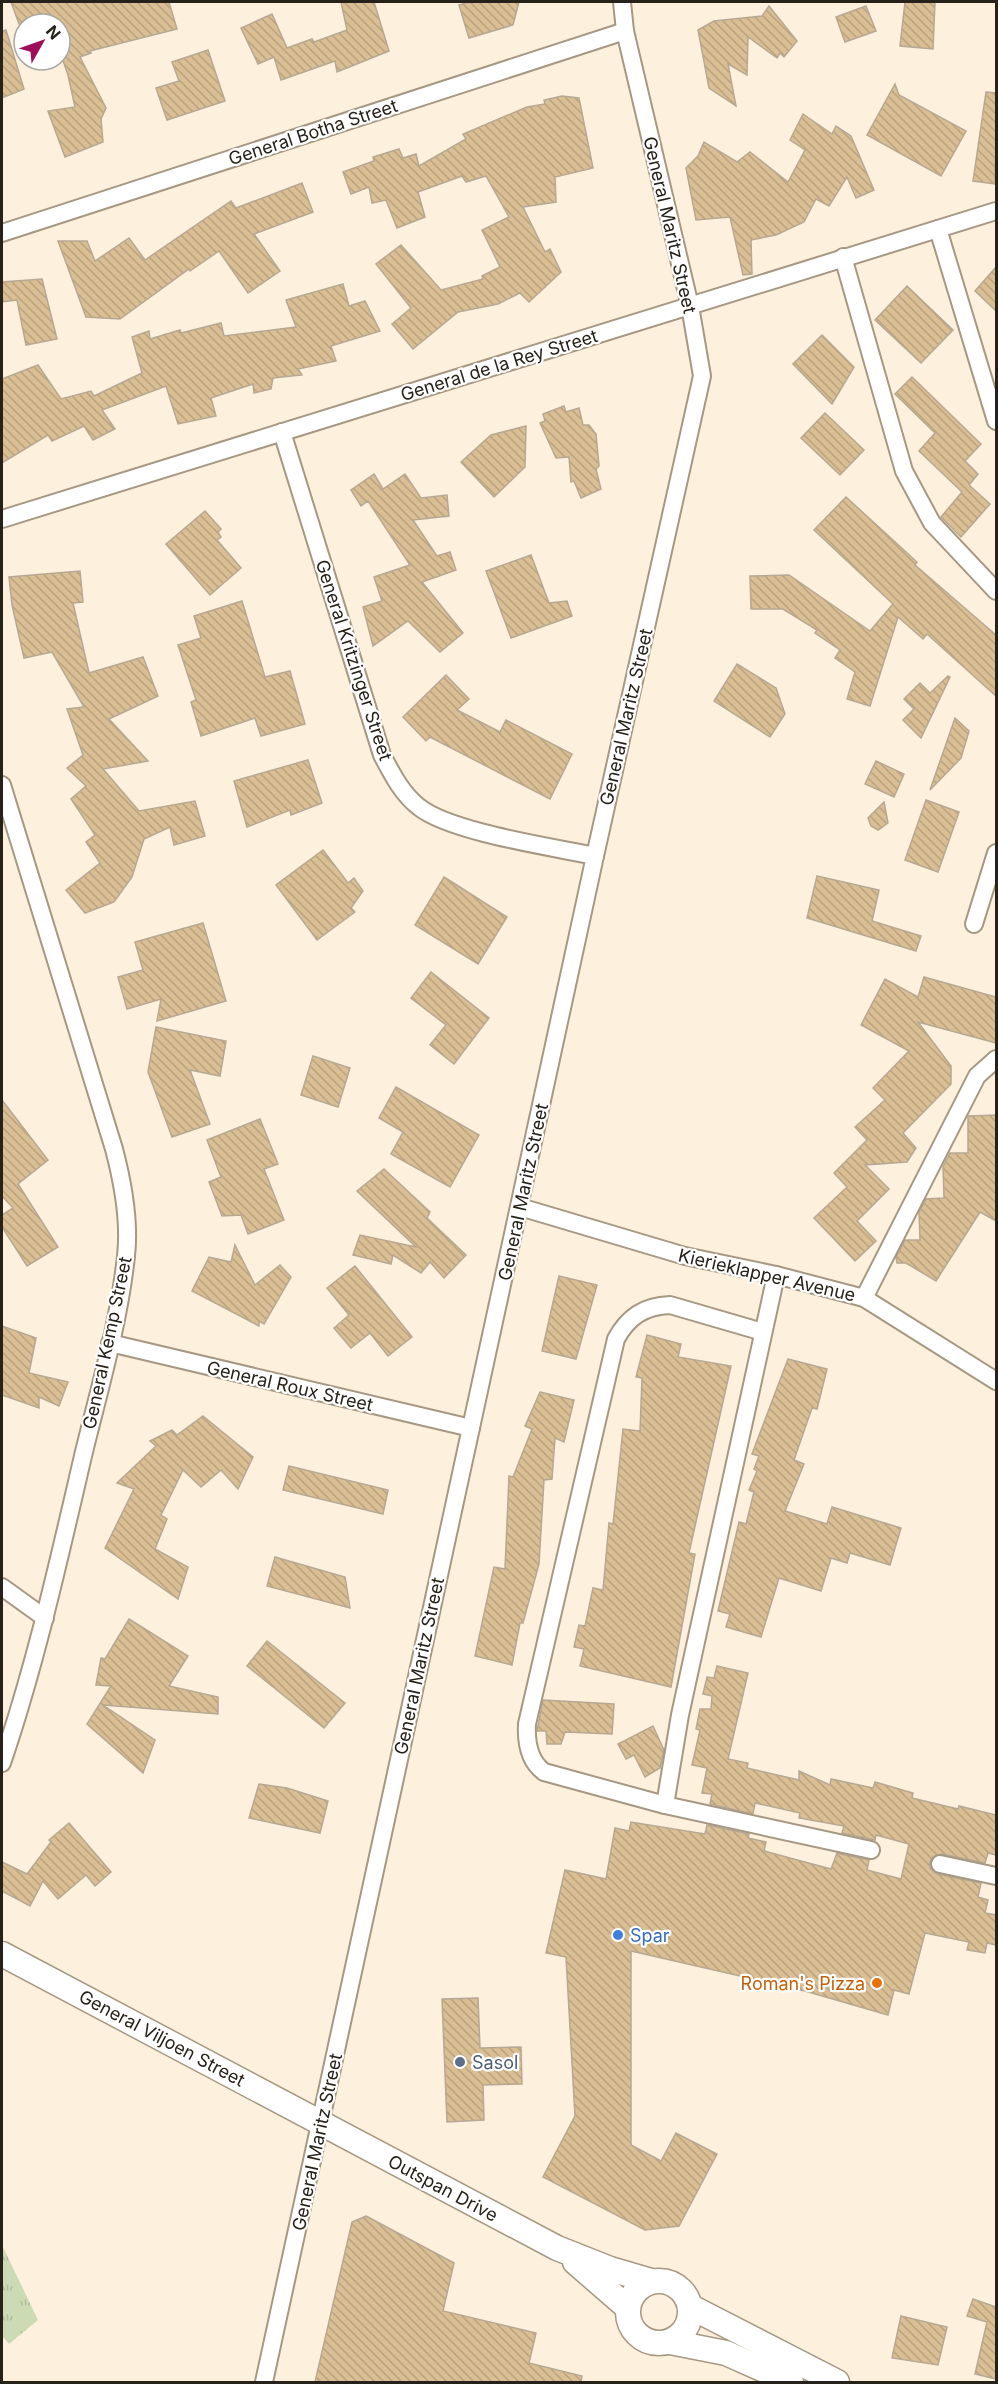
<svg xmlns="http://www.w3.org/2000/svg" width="998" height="2384" font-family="Inter,sans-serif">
<defs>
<pattern id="grass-tufts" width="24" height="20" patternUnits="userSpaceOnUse" patternTransform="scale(1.5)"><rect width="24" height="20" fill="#cddbb5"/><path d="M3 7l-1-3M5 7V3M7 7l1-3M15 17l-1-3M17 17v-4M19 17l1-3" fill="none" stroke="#b0bc9b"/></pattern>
<pattern id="building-back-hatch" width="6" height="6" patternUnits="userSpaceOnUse" patternTransform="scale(1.5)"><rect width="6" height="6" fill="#dabe94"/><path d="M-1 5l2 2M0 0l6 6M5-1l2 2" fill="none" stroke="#bba37f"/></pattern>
</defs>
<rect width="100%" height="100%" fill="#fdf1de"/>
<path fill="url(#grass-tufts)" d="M2 2245 38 2320 9 2344 2 2336Z"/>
<g fill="url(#building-back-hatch)" stroke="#b6a892" stroke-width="1.5">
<path d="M11 2H169L177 29 90 51 91 53 80 57 106 108 101 119 103 142 65 157 48 111 75 107 68 75 60 52V24H19Z"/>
<path d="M341 2H374L389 51 337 72 335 61 281 80 274 57 258 64 241 28 272 14 287 48 312 39 314 42 347 30Z"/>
<path d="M469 2H519L513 25 469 38 459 5Z"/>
<path d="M905 2H935L933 49 900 46Z"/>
<path d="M769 6 797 41 784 57 780 53 777 58 748 37 747 75 728 64 736 106 709 88 698 30 714 21 762 16Z"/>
<path d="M866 6 876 31 845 42 836 17Z"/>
<path d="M6 30 24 89 2 98V31Z"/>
<path d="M208 50 225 101 167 120 156 88 179 81 172 62Z"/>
<path d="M895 84 899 95 966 131 941 176 867 135Z"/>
<path d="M986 92 996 93 995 184 973 181Z"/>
<path d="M562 96 579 98 593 168 555 177 556 202 523 207 545 252 550 249 561 272 529 302 520 293 498 304 458 312 413 349 392 324 411 308 376 264 401 245 441 290 483 279 482 276 500 267 482 230 509 217 486 176 466 182 462 176 418 192 425 217 397 228 386 200 372 203 369 187 351 194 343 172 374 161 373 157 399 149 403 158 416 154 419 166 466 139 463 134 527 107 545 104 544 100Z"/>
<path d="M803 114 832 134 836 126 851 136 874 190 856 198 847 177 829 206 816 199 804 222 776 235 751 240 752 274 743 275 730 217 696 220 686 168 698 156 704 142 737 162 750 152 788 182 805 150 790 140Z"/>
<path d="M302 183 313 212 254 234 280 271 248 293 219 251 190 271 189 269 120 319 86 317 58 241H87L95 261 129 238 145 260 231 201 236 208Z"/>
<path d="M996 267V311L975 291Z"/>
<path d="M42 279 57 339 26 345 17 300 2 302V282Z"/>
<path d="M343 284 349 306 365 301 380 331 331 346 336 361 298 369 302 375 273 378 271 389 254 393 253 384 211 398 216 416 178 424 166 386 102 410 115 429 93 440 84 426 52 441 48 435 2 463V379L38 365 61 399 91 391 94 396 142 373 132 337 149 331 150 339 180 330 181 333 221 323 224 336 296 327 286 300Z"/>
<path d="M907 286 953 330 921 363 875 320Z"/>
<path d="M822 335 854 367 832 404 793 364Z"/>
<path d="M912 377 981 444 965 461 978 474 969 485 990 504 961 537 941 517 962 492 919 451 935 433 895 394Z"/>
<path d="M564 406 566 412 579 408 583 425H589L596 434 599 466 596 469 601 489 581 498 574 481 571 482 569 457 556 458 540 423 545 421 543 414Z"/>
<path d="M825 413 864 450 840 475 801 438Z"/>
<path d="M526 426 525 467 494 497 461 462 491 435Z"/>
<path d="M374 474 383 489 405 474 421 498 447 495 449 516 413 520 437 556 450 552 456 570 422 582 463 633 440 652 408 621 373 646 363 607 382 601 374 577 410 565 368 501 361 506 351 490Z"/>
<path d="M846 497 917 562 915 565 996 635V696L927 634 923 639 898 617 870 706 847 699 855 672 835 658 840 650 815 633 817 630 783 609H751L750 576 789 575 870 631 893 604 814 530Z"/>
<path d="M205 511 221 529 218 532 221 537 217 540 241 568 210 595 166 544Z"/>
<path d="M531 555 549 603 567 601 572 616 511 638 486 571Z"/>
<path d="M80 571 83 602 73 603 89 673 143 657 158 696 109 719 148 761 103 769 139 811 195 801 205 836 174 845 170 827 144 839 132 877 114 902 85 913 66 890 100 863 86 842 95 835 71 799 86 786 67 768 83 755 67 709 84 707 52 652 24 658 12 605 9 577Z"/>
<path d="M242 601 265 677 290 671 305 724 261 736 255 718 201 736 191 702 196 700 178 645 201 638 194 616Z"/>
<path d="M737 664 776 688 785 714 770 737 714 701Z"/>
<path d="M446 675 469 699 457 710 500 732 506 720 572 754 550 799 430 737 426 741 403 717Z"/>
<path d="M948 676 950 677 921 738 903 720 914 709 904 699 920 683 930 693Z"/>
<path d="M955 718 969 731 961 758 930 790Z"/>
<path d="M308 760 322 803 291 815 290 810 247 827 234 781Z"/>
<path d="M876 761 904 774 894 797 865 784Z"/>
<path d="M926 800 959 812 938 872 905 860Z"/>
<path d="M884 802 888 823 878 830 871 826 868 818Z"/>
<path d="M323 850 348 883 354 878 363 891 351 908 355 912 317 940 276 885Z"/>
<path d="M817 876 879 890 872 921 921 936 916 951 807 918Z"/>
<path d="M444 877 507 917 478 964 415 925Z"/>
<path d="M203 923 226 1001 157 1021 161 999 127 1009 118 977 143 970 135 942Z"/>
<path d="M431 972 489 1018 454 1064 430 1045 446 1025 411 998Z"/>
<path d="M924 977 996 997V1043L918 1022 951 1066V1084L903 1133 916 1148 907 1162 865 1165 889 1189 857 1221 876 1241 855 1261 814 1218 847 1187 834 1173 867 1140 855 1127 885 1100 873 1088 909 1051 861 1025 885 979 918 997Z"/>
<path d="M156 1027 226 1041 220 1076 190 1070 210 1124 172 1137 148 1072Z"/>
<path d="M313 1056 350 1068 338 1107 301 1095Z"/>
<path d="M396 1087 479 1135 450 1187 391 1154 403 1132 379 1118Z"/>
<path d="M2 1100 48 1160 18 1184 58 1247 27 1266 2 1227V1215L13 1208 2 1196Z"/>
<path d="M996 1115V1221L980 1212 936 1281 906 1263H897L896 1257 905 1240H920L919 1212 926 1199 944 1198 943 1167 950 1153H968V1116Z"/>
<path d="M260 1119 278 1164 264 1169 284 1220 248 1234 241 1215 222 1216 209 1182 221 1177 207 1140Z"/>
<path d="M384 1169 430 1212 427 1218 466 1255 444 1278 430 1262 421 1273 393 1255 391 1264 353 1255 360 1235 416 1247 357 1191Z"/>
<path d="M235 1245 255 1285 280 1265 291 1277 264 1324 259 1321V1326L192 1291 209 1257 231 1262Z"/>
<path d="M355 1266 412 1337 388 1356 370 1333 351 1348 334 1328 349 1315 327 1288Z"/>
<path d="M559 1276 597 1285 576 1359 542 1351Z"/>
<path d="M2 1326 36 1338 29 1373 68 1382 59 1406 39 1397V1408L2 1395Z"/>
<path d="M647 1335 681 1344 678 1357 731 1366 689 1553 695 1554 671 1687 580 1666 584 1649 574 1647 579 1625 585 1626 593 1588 603 1590 609 1523 613 1524 623 1429 640 1431 642 1378 636 1377Z"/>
<path d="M788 1359 827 1369 817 1409 812 1408 794 1460 804 1464 785 1511 827 1524 832 1507 901 1528 890 1565 850 1553 847 1563 831 1558 821 1591 779 1578 761 1637 726 1627 730 1614 718 1611 739 1522 746 1524 754 1492 749 1490 757 1471 754 1469 759 1456 752 1454Z"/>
<path d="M540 1392 574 1400 564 1442 555 1438 552 1479 544 1480 539 1564 523 1623H520L512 1665 475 1656 494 1567 505 1569 509 1476 513 1477 532 1429 525 1426Z"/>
<path d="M203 1416 253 1457 238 1489 221 1470 201 1487 183 1470 161 1515 167 1519 155 1549 188 1567 178 1599 105 1548 134 1489 117 1483 156 1446 150 1441 172 1430 177 1435Z"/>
<path d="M289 1466 388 1490 383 1514 283 1490Z"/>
<path d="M275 1557 345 1577 350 1608 267 1586Z"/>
<path d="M129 1619 188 1656 169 1686 218 1697V1714L103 1705 155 1740 143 1773 87 1724 111 1686 96 1685 101 1658 105 1659Z"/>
<path d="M267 1641 345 1703 324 1728 247 1666Z"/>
<path d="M717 1666 748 1673 728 1759 748 1763 747 1768 799 1780V1771L830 1785 831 1779 873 1788 875 1782 913 1793 912 1798 958 1809 959 1806 996 1815V1855L988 1853 985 1863 942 1854 933 1857 930 1862V1868L937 1874 981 1883 978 1897 988 1900 985 1913 996 1915V1945L987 1943 985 1953 967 1950 969 1942 925 1933 909 1994 894 1990 888 2015 805 1991 631 1951V2145L661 2161 676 2133 717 2154 679 2226 645 2230 543 2177 575 2116 566 1957 546 1953 565 1870 606 1879 615 1828 629 1831 631 1822 705 1834 707 1825 749 1834 748 1838 766 1842 764 1851 831 1869 837 1853 869 1860 867 1870 901 1879 909 1844 876 1835 875 1840 842 1833 844 1826 799 1818 800 1813 755 1803 753 1814 710 1804 712 1794 702 1793 707 1768 692 1765 700 1730 696 1729 700 1709H711L712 1696 703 1694 707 1677 714 1678Z"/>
<path d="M543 1700 614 1704 612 1734 565 1732 561 1744H547L546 1731H537Z"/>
<path d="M653 1726 664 1750 660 1768 645 1777 634 1755 626 1759 618 1744Z"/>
<path d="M259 1784 287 1788 328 1801 320 1833 249 1818Z"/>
<path d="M69 1823 111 1872 95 1886 86 1875 58 1899 43 1881 30 1906 2 1891V1862L27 1874 51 1842 49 1840Z"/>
<path d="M478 1998 480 2048 521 2047 522 2084 483 2085 484 2120 447 2122 442 1999Z"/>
<path d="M366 2216 454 2263 443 2311 536 2333 529 2363 582 2376 581 2382H315L352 2222Z"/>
<path d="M973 2299 996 2307V2379L975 2374 987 2322 967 2316Z"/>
<path d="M901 2316 947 2327 938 2365 892 2358Z"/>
</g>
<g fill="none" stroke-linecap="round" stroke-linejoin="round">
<g stroke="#a69882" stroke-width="20">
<g id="street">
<path d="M938 229 996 421"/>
<path d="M2 233 625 31"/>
<path d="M843 257 904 471 932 523 996 591"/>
<path d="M282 432 382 755C392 774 402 794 419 807 450 832 552 847 595 856"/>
<path d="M2 519 996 211"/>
<path d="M2 785 114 1149C123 1183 130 1221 126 1256 119 1323 99 1390 83 1456 59 1559 36 1663 2 1763"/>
<path d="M974 924 996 853"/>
<path d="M520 1207 685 1256 776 1275 864 1298 996 1381"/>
<path d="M864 1298 977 1076 996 1059"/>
<path d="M763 1332 670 1305C644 1306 628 1317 616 1339L527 1724C526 1742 529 1761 544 1772L665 1805 871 1850"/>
<path d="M110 1343 471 1428"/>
<path d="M2 1587 45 1618"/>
<path d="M665 1805 680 1715 776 1275"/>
<path d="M940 1864 996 1876"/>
<path d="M264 2382 595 856 702 376 690 306 625 31 622 2"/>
</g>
</g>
<g stroke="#a69882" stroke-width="27">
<g id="secondary">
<path d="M2 1954 557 2248 610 2269 651 2281"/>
<path d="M575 2262 628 2308"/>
<circle cx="659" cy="2312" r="31"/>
<path d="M691 2307 837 2382"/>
<path d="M670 2342 726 2353 791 2382"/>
</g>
</g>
<use href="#street" stroke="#fff" stroke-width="16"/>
<use href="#secondary" stroke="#fff" stroke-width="24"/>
</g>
<circle fill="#3f7fe0" stroke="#fff" stroke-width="2" cx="618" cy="1935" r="6"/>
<circle fill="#e8710a" stroke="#fff" stroke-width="2" cx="877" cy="1983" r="6"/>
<circle fill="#5c6f8a" stroke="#fff" stroke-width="2" cx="460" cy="2062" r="6"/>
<g text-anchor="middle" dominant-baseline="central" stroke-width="4.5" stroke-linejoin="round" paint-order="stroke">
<g font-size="18" fill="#272219" stroke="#fff">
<text transform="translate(313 132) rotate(-18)">General Botha Street</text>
<text transform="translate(670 225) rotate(77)">General Maritz Street</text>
<text transform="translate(499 365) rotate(-17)">General de la Rey Street</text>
<text transform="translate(354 660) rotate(72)">General Kritzinger Street</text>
<text transform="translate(626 717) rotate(-77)">General Maritz Street</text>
<text transform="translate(523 1192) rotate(-78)">General Maritz Street</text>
<text transform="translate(767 1275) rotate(13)">Kierieklapper Avenue</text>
<text transform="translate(107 1343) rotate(-78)">General Kemp Street</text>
<text transform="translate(290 1386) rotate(13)">General Roux Street</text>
<text transform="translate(419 1666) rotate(-78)">General Maritz Street</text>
<text transform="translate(162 2038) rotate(28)">General Viljoen Street</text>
<text transform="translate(317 2142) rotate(-78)">General Maritz Street</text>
<text transform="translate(443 2188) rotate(28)">Outspan Drive</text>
</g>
<g font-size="18" fill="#366cbe" stroke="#fff" text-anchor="start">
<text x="630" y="1935">Spar</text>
</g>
<g font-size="18" fill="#c56008" stroke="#fff" text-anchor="end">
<text x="865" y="1983">Roman's Pizza</text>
</g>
<g font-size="18" fill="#4e5e75" stroke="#fff" text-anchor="start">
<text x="472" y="2062">Sasol</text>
</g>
</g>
<rect width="998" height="2384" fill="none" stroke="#272219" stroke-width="6"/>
<g transform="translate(42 42) rotate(50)"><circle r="28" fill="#ffffff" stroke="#a9a7a3" stroke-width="1.5"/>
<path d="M0-4.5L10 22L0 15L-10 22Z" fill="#9d0d59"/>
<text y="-9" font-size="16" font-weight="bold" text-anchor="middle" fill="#272219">N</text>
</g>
</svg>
